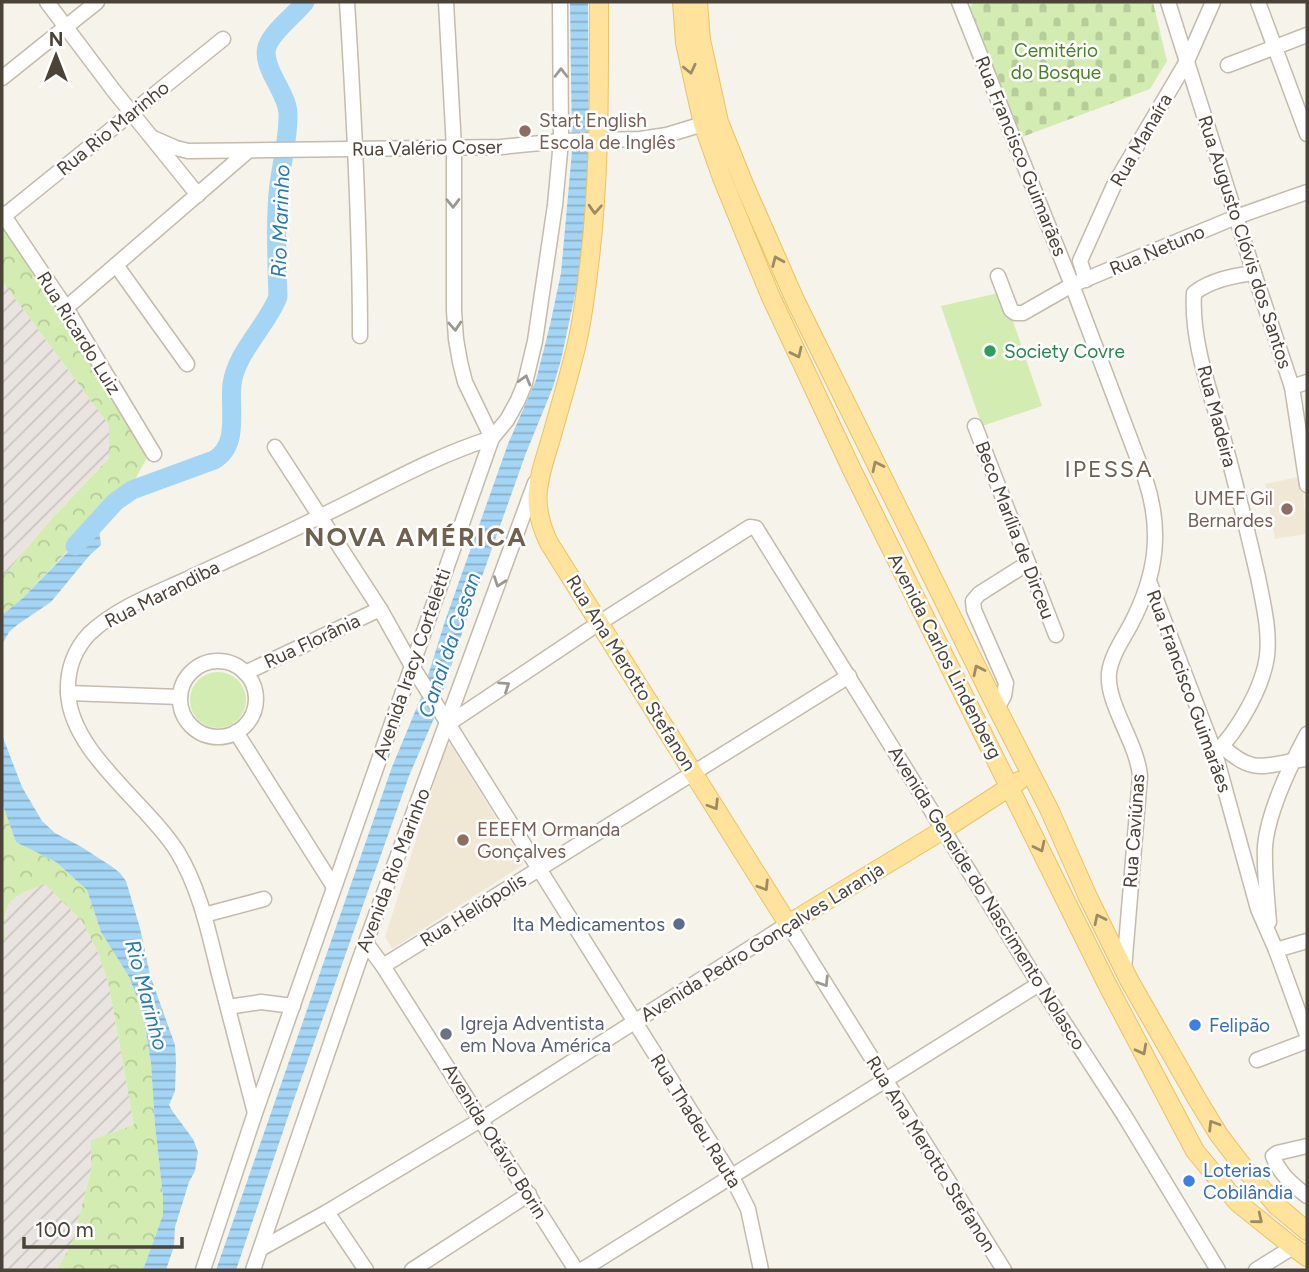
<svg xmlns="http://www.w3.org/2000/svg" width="1309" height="1272" font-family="Figtree,sans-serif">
<defs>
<pattern id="industrial-furrows" width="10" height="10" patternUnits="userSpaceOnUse" patternTransform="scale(1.75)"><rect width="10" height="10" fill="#e9e4df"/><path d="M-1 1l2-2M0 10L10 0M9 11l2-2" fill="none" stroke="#c9c5c0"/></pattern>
<pattern id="forest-crowns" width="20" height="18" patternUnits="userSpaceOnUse" patternTransform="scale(1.75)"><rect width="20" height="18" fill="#d2ecb1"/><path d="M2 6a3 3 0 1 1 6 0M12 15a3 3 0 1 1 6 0" fill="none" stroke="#b6cc99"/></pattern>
<pattern id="cemetery-stones" width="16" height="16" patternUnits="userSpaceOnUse" patternTransform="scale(1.75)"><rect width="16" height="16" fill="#d2ecb1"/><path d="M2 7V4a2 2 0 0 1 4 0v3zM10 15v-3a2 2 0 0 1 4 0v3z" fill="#b6cc99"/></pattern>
<pattern id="water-rules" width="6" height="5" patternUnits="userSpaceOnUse" patternTransform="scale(1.75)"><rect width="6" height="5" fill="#a4d5f5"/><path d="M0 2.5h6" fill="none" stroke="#88aec7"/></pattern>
</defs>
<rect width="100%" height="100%" fill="#f6f3eb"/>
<g fill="url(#industrial-furrows)">
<path d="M2 281 109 425V458L49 522 2 578Z"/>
<path d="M45 883 82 921 98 952 109 986 134 1125 91 1140V1170L73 1241 57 1270H2V940H5L4 920 7 905 16 895Z"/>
</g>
<g fill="#f0e8d4">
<path d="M1302 476 1306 534 1275 539 1265 484Z"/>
<path d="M448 744 451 745 524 864 392 949 385 937 446 746Z"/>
</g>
<g fill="url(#forest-crowns)">
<path d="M2 225 149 454 127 494 75 543 23 598 2 615V578L49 522 109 458V425L2 281Z"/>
<path d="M2 803 16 842 56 862 87 890 101 932 128 975 142 1009 151 1063 155 1125 163 1197V1215L143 1270H57L73 1241 91 1170V1140L134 1125 109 986 98 952 82 921 45 884C9 897 2 899 5 940H2Z"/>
</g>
<path fill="url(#cemetery-stones)" d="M974 2H1153L1167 61 1150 89 1022 137 970 7Z"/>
<g fill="#d2ecb1">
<path d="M1003 292 1042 406 982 426 941 306Z"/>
<circle cx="218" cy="700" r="28"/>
</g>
<g fill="url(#water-rules)">
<path d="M570 2H588L589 149 582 251 579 276 561 360 553 387 526 453 464 627 435 716 409 776 293 1102 236 1270H216L392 767 422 695 445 621 508 444 536 380 550 325 561 273 572 151Z"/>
<path d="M92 527 99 529 101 545 89 556 51 602 17 625 9 632 2 645V615L23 598Z"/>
<path d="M2 735 22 787 42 821 55 833 80 846 111 866 120 873 126 881 140 928 150 975 175 1045 176 1061 175 1091 169 1105 173 1112 193 1139 198 1152 195 1171 189 1182 175 1227 174 1246 166 1270H143L163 1215V1197L155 1125 151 1063 142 1009 128 975 101 932 87 890 56 862 16 842 2 803Z"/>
</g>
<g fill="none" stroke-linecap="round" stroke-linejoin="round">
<path stroke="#a4d5f5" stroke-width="19" d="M75 546 115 502 132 490 214 460C240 445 229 409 232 384 237 351 266 327 278 297 277 263 275 228 278 194 280 167 289 140 288 113 287 92 261 67 267 47 272 31 295 15 305 2"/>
<g stroke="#c3bbac" stroke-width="17">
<g id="minor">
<path d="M47 2 114 91 198 195"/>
<path d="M347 2C354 113 360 224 360 336"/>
<path d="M446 2 454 148V311L456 339 460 362 465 382 492 438"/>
<path d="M959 2 1072 285 1145 478C1163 531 1156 576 1131 624 1123 639 1111 656 1109 673 1106 704 1137 742 1140 776L1124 969"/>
<path d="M1168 2 1254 273 1292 387 1307 485"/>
<path d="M1258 2 1307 134"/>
<path d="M1228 65 1307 35"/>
<path d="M2 78 97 2"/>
<path d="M153 138 176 148 188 151 501 147 561 141 640 139 667 135 703 124"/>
<path d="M2 213 66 308 154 454"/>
<path d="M4 216 223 39"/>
<path d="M116 265 187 364"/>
<path d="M998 276 1011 310 1015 313H1023L1072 285 1236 217 1307 192"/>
<path d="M1086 280 1080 261 1115 183 1187 61 1213 2"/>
<path d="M66 308 248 151"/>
<path d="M1292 387 1307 382"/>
<path d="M975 426 1056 635"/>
<path d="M275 447 380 609 412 666 732 1177 748 1209 761 1270"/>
<path d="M1149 581 1215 753 1258 909 1276 950 1307 1035"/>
<circle cx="218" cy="699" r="38"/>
<path d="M245 673 380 609"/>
<path d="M68 693 180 697"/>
<path d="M997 708 1004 696 1006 683 974 610 973 601 979 594 1028 563"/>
<path d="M448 724 599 623 750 527 756 528 1039 984 1124 1115 1218 1270"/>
<path d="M236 732 334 887"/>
<path d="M1222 746C1256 778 1267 763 1307 759"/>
<path d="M1215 753C1238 731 1263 687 1267 656 1270 630 1263 603 1258 577 1247 529 1235 481 1222 433 1209 388 1191 340 1194 293 1211 280 1232 276 1254 273"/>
<path d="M204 915 264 899"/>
<path d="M1269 922C1267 897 1264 871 1265 846 1268 812 1291 764 1307 734"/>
<path d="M366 943 383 966 576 1270"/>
<path d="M1276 950 1307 941"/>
<path d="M383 966 849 676"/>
<path d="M228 1007 261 1002 293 1006"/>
<path d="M1257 1060 1307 1041"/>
<path d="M255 1113C243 1065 230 1018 218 970 208 929 199 887 177 851 146 802 70 752 68 692 67 671 74 650 89 634 115 609 152 595 185 580 230 559 275 539 319 517 376 490 431 457 492 438"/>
<path d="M1307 1146 1277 1153 1273 1156C1279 1174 1293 1185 1307 1196"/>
<path d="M327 1212 366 1270"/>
<path d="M262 1248 327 1212 482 1119 788 924 1004 1270"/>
<path d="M203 1270 255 1113 492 438 507 420 518 400 525 383 535 341 555 205 561 141 560 2"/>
<path d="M253 1270 359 961 535 483"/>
<path d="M412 1270 529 1194"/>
<path d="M582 1270 1039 984"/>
<path d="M1256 1270 1293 1247"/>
</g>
</g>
<g stroke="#ecc263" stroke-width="20">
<g id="major">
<path d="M599 2C599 93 600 183 588 274 585 298 582 323 576 347 569 377 560 406 552 435 540 476 528 500 549 543L788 924 943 830 1019 781"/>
<path d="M682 2 685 43 703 124 722 178 770 295 852 470 1108 986 1195 1151 1237 1202 1293 1247 1307 1257"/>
<path d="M698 2 701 40 719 122 744 184 795 300 997 708 1049 809 1088 897 1129 980 1197 1099 1219 1135 1245 1169 1276 1205 1307 1231"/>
</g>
</g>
<use href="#minor" stroke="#fff" stroke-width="14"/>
<use href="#major" stroke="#ffe29b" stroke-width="18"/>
</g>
<defs><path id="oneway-chevron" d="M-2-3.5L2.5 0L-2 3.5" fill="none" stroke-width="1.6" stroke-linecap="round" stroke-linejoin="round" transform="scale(1.75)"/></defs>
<g stroke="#9c8b65">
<use href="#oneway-chevron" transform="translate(690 69) rotate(77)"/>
<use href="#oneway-chevron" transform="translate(595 209) rotate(93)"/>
<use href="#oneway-chevron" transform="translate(777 261) rotate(-113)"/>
<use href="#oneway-chevron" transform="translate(797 353) rotate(65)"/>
<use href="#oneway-chevron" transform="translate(877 466) rotate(-116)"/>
<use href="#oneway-chevron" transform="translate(978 670) rotate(-116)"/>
<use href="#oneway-chevron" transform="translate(714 805) rotate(58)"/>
<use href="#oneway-chevron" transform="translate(1040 847) rotate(64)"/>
<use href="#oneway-chevron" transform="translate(764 886) rotate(58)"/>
<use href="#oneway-chevron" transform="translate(1099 919) rotate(-116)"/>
<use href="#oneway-chevron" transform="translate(1142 1050) rotate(62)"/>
<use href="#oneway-chevron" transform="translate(1213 1125) rotate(-122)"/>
<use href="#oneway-chevron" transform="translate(1258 1219) rotate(39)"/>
</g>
<g stroke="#9c9892">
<use href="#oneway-chevron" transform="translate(561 73) rotate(-90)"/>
<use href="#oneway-chevron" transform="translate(453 203) rotate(89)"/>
<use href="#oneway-chevron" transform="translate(455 326) rotate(86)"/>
<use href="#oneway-chevron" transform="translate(525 380) rotate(-74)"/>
<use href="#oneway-chevron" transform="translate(499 582) rotate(110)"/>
<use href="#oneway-chevron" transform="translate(505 686) rotate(-34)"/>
<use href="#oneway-chevron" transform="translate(824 982) rotate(58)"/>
</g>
<g fill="#8d6e63" stroke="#fff" stroke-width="2.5">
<circle cx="525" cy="131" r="7"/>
<circle cx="1287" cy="509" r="7"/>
<circle cx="463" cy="840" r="7"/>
</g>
<circle fill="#2e9e5b" stroke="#fff" stroke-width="2.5" cx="990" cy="351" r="7"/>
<circle fill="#5c6f8a" stroke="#fff" stroke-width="2.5" cx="679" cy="924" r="7"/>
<g fill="#3f7fe0" stroke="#fff" stroke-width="2.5">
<circle cx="1195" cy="1025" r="7"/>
<circle cx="1189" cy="1181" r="7"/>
</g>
<circle fill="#6b7280" stroke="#fff" stroke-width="2.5" cx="446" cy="1034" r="7"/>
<g text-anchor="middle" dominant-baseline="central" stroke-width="5" stroke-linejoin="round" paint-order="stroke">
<g font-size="19" fill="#498226" stroke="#fff">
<text x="1056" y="50">Cemitério<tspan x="1056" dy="22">do Bosque</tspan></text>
</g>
<g font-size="19" fill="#785e54" stroke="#fff" text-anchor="start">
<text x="539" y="120">Start English<tspan x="539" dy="22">Escola de Inglês</tspan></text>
<text x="1273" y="498" text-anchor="end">UMEF Gil<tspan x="1273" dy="22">Bernardes</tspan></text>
<text x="477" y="829">EEEFM Ormanda<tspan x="477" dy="22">Gonçalves</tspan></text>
</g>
<g font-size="19" fill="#4b4338" stroke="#fff">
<text transform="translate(113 128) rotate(-39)">Rua Rio Marinho</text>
<text transform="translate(1141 140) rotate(-60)">Rua Manaíra</text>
<text transform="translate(427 148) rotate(-1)">Rua Valério Coser</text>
<text transform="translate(1021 156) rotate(68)">Rua Francisco Guimarães</text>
<text transform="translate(1245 242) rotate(72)">Rua Augusto Clóvis dos Santos</text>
<text transform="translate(1157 250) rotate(-23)">Rua Netuno</text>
<text transform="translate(79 333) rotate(58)">Rua Ricardo Luiz</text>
<text transform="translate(1217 416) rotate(75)">Rua Madeira</text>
<text transform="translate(1015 530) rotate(69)">Beco Marília de Dirceu</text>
<text transform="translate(162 594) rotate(-27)">Rua Marandiba</text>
<text transform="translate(312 641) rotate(-25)">Rua Florânia</text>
<text transform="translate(945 656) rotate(63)">Avenida Carlos Lindenberg</text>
<text transform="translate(412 664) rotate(-71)">Avenida Iracy Corteletti</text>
<text transform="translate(631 673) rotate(58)">Rua Ana Merotto Stefanon</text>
<text transform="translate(1189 691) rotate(70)">Rua Francisco Guimarães</text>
<text transform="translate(1134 831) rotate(-86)">Rua Caviúnas</text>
<text transform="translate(393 870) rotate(-69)">Avenida Rio Marinho</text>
<text transform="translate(987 898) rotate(58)">Avenida Geneide do Nascimento Nolasco</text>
<text transform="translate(473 910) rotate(-32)">Rua Heliópolis</text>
<text transform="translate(762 942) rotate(-32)">Avenida Pedro Gonçalves Laranja</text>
<text transform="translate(696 1121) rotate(58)">Rua Thadeu Rauta</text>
<text transform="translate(495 1141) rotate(58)">Avenida Otávio Borin</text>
<text transform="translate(931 1154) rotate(58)">Rua Ana Merotto Stefanon</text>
</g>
<g font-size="19" fill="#27864d" stroke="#fff" text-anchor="start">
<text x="1004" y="351">Society Covre</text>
</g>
<g font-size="19" fill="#4e5e75" stroke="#fff" text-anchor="end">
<text x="665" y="924">Ita Medicamentos</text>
</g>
<g font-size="19" fill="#5b616d" stroke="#fff" text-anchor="start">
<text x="460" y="1023">Igreja Adventista<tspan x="460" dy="22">em Nova América</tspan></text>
</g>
<g font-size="19" fill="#366cbe" stroke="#fff" text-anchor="start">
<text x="1209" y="1025">Felipão</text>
<text x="1203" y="1170">Loterias<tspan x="1203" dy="22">Cobilândia</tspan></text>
</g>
<g font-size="21" font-style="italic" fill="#277ab7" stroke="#fff">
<text transform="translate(280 221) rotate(-88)">Rio Marinho</text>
<text transform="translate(449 645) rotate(-71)">Canal da Cesan</text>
<text transform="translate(147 995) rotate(75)">Rio Marinho</text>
</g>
<g font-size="23" letter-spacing="2" fill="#6f614e" stroke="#fff">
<text x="1109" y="469">IPESSA</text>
</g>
<g font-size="26" font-weight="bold" letter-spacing="2" fill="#6f614e" stroke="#fff">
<text x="416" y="537">NOVA AMÉRICA</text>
</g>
</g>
<rect width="1309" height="1272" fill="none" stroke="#4b4338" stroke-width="7"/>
<g transform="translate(56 56)" stroke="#ffffff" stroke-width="5" paint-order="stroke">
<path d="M0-5L12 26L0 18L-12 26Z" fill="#4b4338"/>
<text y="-10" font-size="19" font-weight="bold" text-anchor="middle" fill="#4b4338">N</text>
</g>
<path d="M24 1237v10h158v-10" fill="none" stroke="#4b4338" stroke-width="3.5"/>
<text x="35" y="1237" font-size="21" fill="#4b4338" stroke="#ffffff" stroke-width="5" paint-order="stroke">100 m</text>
</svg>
